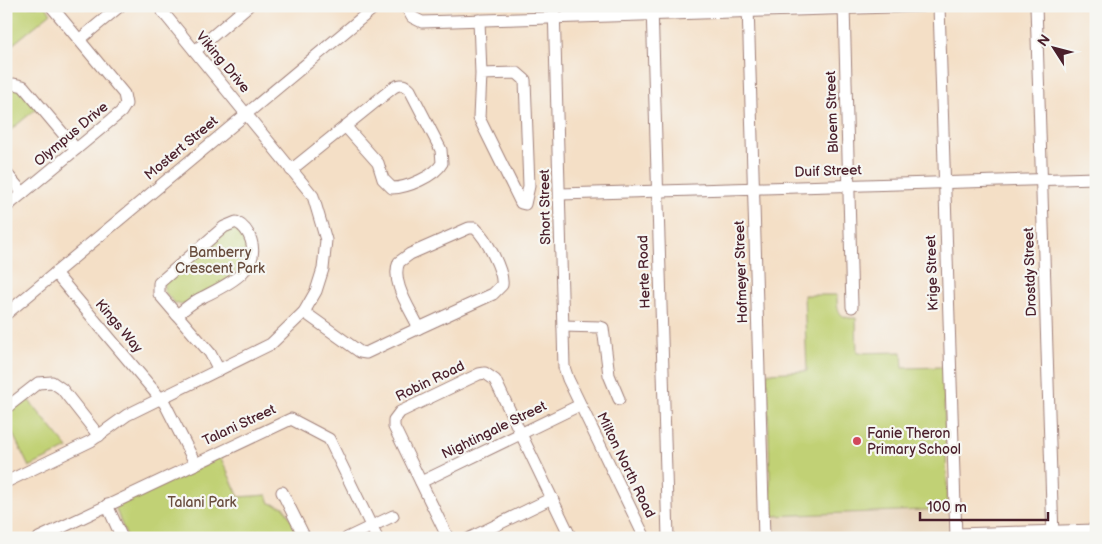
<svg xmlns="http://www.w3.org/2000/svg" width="1102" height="544" font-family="'Balsamiq Sans',sans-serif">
<rect width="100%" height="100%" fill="#f6f6f2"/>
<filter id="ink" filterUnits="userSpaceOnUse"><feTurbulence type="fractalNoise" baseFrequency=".02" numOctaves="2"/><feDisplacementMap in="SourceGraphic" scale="10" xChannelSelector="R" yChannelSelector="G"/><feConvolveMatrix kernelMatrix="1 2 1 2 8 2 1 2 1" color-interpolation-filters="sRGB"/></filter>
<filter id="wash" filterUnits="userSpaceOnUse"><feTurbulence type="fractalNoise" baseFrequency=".0096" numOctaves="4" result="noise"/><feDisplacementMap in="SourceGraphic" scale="20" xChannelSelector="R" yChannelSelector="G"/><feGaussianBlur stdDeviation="1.12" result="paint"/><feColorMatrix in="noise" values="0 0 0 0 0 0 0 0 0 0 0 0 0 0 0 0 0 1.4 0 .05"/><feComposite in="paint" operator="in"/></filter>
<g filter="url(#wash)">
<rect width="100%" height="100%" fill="#f4dfc6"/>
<path fill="#e6d0b4" d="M943 367 949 538H772L767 373Z"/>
<g fill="#c1d174" stroke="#867850">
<path d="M6 6H45L51 13 6 50Z"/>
<path d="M17 87 37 108 6 134V92Z"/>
<path d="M231 226 242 227 249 252C235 282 210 290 182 305L174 303 164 291V282Z"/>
<path d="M804 295H837C837 310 838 319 856 318L857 353 902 352 903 368 943 367 948 509 771 516 767 373 807 371Z"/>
<path d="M26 397 68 448 29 467 6 420V413Z"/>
<path d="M219 454 239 497 267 495 270 503 284 507 302 538H127L115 507Z"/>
</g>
</g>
<g filter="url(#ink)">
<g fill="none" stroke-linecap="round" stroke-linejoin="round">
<g stroke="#9f7f78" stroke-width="13">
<g id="minor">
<path d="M406 6 412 17 422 22 922 6"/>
<path d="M554 6 564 367 568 379 645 538"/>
<path d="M652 6 668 538"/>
<path d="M748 6 764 538"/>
<path d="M844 6 852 307"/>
<path d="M939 6 956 538"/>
<path d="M1036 6 1053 538"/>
<path d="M479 20 481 74 517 73 525 80 529 186 525 204 521 203 479 118 481 74"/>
<path d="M79 40 120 6"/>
<path d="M195 51 248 6"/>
<path d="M6 88 14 84 23 86 76 149"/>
<path d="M291 170 394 87C401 83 405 85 410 90L441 150 442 163C435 176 407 188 392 188L383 179 378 163 345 126"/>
<path d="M6 173 23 193"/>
<path d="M561 194 1096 178"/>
<path d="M6 207 121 112 126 104 124 94 51 6"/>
<path d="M236 222C244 226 248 231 251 240 261 271 224 286 203 297 193 301 185 309 177 315L159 294V283L224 227Z"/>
<path d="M469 228H475C486 238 504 271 502 285L493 294 419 328C411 310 390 282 399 262L410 254Z"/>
<path d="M55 273 165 404 195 463"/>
<path d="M304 312 360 352 366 353 419 328"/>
<path d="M6 314 376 6"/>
<path d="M177 315 210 353 219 370"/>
<path d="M563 326 600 327 603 328 609 375 619 399"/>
<path d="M6 408 38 383 52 382 62 389 99 436"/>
<path d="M6 482 91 441 127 415 271 344 304 312 316 291 323 269 326 240 313 196 158 6"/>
<path d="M421 482 580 405"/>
<path d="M282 492 305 538"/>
<path d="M107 505 122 538"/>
<path d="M956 534 1096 530"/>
<path d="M39 538 291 419 329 439 377 538"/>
<path d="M347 538 393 516"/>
<path d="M448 538 394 427V420L400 412 479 374 485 373 495 380 571 538"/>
<path d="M470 538 552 498"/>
</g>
</g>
<use href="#minor" stroke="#fff" stroke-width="11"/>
</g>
</g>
<circle fill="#d1495b" stroke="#f6f6f2" stroke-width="2" cx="857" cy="441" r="5"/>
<g text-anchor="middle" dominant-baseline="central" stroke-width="4.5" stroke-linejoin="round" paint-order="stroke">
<g font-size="14" fill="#4a1f2b" stroke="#f6f6f2">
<text transform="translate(223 62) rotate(50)">Viking Drive</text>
<text transform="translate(832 112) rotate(-92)">Bloem Street</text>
<text transform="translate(71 134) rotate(-40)">Olympus Drive</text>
<text transform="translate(181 148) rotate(-40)">Mostert Street</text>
<text transform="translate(828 171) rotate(-2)">Duif Street</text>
<text transform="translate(545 207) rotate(-91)">Short Street</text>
<text transform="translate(644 272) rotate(-92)">Herte Road</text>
<text transform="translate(741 272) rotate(-92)">Hofmeyer Street</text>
<text transform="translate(1030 272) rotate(-92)">Drostdy Street</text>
<text transform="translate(932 273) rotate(-92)">Krige Street</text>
<text transform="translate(119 326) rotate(50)">Kings Way</text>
<text transform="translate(430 381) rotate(-26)">Robin Road</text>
<text transform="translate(239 425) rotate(-25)">Talani Street</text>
<text transform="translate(494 430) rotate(-26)">Nightingale Street</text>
<text transform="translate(626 465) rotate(64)">Milton North Road</text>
</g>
<g font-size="14" fill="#684c3d" stroke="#f6f6f2">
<text x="220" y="252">Bamberry<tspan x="220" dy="16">Crescent Park</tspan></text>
<text x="202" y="502">Talani Park</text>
</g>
<g font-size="14" fill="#4a1f2b" stroke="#f6f6f2" text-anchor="start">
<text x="867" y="433">Fanie Theron<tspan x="867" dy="16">Primary School</tspan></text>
</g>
</g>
<rect width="1102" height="544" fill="none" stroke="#f6f6f2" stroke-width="25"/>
<g transform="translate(1054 48) rotate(306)" stroke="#f6f6f2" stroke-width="4" paint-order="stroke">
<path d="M0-4L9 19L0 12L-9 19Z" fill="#4a1f2b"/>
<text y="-8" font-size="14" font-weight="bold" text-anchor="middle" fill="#4a1f2b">N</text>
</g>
<path d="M920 512v8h128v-8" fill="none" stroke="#4a1f2b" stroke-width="2.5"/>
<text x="927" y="512" font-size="15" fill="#4a1f2b" stroke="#f6f6f2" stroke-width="4" paint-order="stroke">100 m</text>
</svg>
